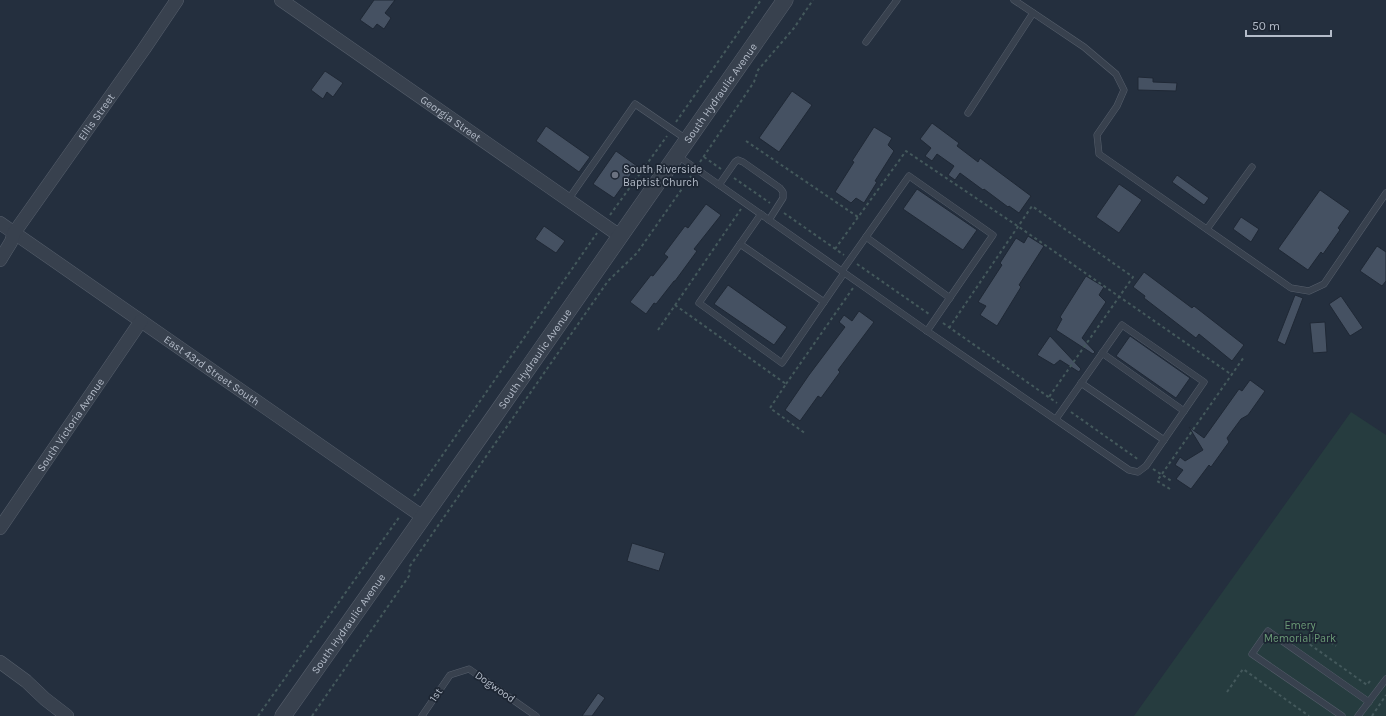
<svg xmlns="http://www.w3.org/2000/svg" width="1386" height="716" font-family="Karla,sans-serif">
<rect width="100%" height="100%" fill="#242f3e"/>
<path fill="#263c3f" d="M1351 412 1386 435V716H1134Z"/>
<g fill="#455162" stroke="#1f2835">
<path d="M374 0H395L385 13 391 18 384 29 377 24 373 29 360 20Z"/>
<path d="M325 71 343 83 333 97 327 92 323 99 311 90Z"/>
<path d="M1138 77 1153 78V82L1177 83 1176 91 1138 90Z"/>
<path d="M792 91 812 105 779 152 759 138Z"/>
<path d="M932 123 959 143 957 146 978 162 980 158 1031 196 1019 213 1009 206 1008 207 984 189 983 190 960 173 955 180 948 175 954 166 937 154 932 161 925 156 931 148 920 139Z"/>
<path d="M546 126 590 157 579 172 536 141Z"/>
<path d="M874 127 892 138 888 145 894 151 875 181 877 182 864 203 856 198 851 203 835 192 854 162 852 161Z"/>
<path d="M616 151 637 166 614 198 593 184Z"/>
<path d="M1177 175 1209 198 1204 205 1172 182Z"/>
<path d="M1119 184 1142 200 1119 233 1096 217Z"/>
<path d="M917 189 977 230 963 250 903 209Z"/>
<path d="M1320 190 1350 211 1338 228 1340 230 1323 254 1321 252 1308 270 1278 249Z"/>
<path d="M706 204 721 215 694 249 697 251 675 281H674L656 304 654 303 646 314 630 302 651 275 653 276 668 257 664 254 685 226 688 228Z"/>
<path d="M1241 217 1259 229 1251 242 1233 229Z"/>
<path d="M544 226 565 241 556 253 535 239Z"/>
<path d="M1028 236 1044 246 1019 285 1021 287 997 326 980 315 986 306 978 302 1002 265 1000 263 1016 238 1024 243Z"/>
<path d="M1377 246 1386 252V281L1382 286 1360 271Z"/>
<path d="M1144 272 1192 308 1194 306 1244 345 1232 361 1199 334 1196 338 1144 298 1145 296 1133 287Z"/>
<path d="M1086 276 1104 287 1099 295 1106 302 1082 338 1095 352 1093 354 1056 330 1062 319 1060 317Z"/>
<path d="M728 285 787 327 774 345 714 304Z"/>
<path d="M1295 295 1303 298 1285 345 1277 341Z"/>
<path d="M1341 296 1363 328 1350 336 1329 304Z"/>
<path d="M859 311 874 322 838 370 840 372 821 398 818 396 800 421 785 410 809 375 845 327 839 322 844 315 852 321Z"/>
<path d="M1325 322 1327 352 1313 353 1310 323Z"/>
<path d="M1050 336 1081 369 1079 372 1060 360 1054 365 1037 355Z"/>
<path d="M1130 336 1190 378 1176 398 1116 356Z"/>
<path d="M1250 380 1265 391 1248 415 1241 419 1227 438 1229 442 1211 467 1209 465 1191 489 1176 479 1183 470 1175 465 1180 457 1185 461 1203 450 1189 427 1204 438 1239 389 1242 391Z"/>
<path d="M632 543 665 553 659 571 627 561Z"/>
<path d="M598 693 605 698 592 716H582Z"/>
</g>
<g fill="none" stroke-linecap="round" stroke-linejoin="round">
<g stroke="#565f6c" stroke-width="7">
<g id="service">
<path d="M1014 0 1084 47 1116 74 1124 90 1117 106 1097 135 1099 154 1291 288 1309 291 1324 284 1386 193"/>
<path d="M866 42 897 0"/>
<path d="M968 113 1033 13"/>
<path d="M678 156 927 331 1129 470 1138 472 1146 466 1204 382 1122 325 1056 419"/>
<path d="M719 185 735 162 738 160 743 162 780 188 783 192V198L769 220"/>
<path d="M568 200 635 104 686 139"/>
<path d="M761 214 699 303 782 363 844 273"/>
<path d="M1207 229 1252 167"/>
<path d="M866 237 950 298"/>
<path d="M740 244 824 302"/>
<path d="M842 271 909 176 993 235 927 331"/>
<path d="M1102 353 1184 411"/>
<path d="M1081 383 1164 440"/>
<path d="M422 716 450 675 469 669 536 716"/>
<path d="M1342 716 1252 654 1268 631 1369 702"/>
<path d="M1358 716 1386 679"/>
</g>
</g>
<g stroke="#565f6c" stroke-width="14">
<g id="minor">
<path id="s1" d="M281 0 620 236"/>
<path id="s2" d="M0 223 423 517"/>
<path id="s3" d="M0 260 11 242 14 233 144 49 177 0"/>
<path id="s4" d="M0 528 141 321"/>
<path d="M0 662 26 681 45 699 67 716"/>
</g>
</g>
<g stroke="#565f6c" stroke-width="17">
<g id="tertiary">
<path id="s5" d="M283 716 496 414 785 0"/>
</g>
</g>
<g stroke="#44595c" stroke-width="2" stroke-dasharray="3 3" stroke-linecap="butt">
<path d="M676 122 761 0"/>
<path d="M746 141 858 217"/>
<path d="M704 157 721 169"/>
<path d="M700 162 754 82 758 70 794 28 813 0"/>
<path d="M734 178 770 203"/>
<path d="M784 213 844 255"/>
<path d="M610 215 667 136"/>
<path d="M835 249 906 151 1019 227 1232 375"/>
<path d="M857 264 929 314"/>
<path d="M675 305 786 384 770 408 806 434"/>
<path d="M943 323 1057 403"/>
<path d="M949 328 1032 206 1133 277 1049 397"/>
<path d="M658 330 741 209"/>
<path d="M786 384 853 288"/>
<path d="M1071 412 1139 460"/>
<path d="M1153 469 1173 482"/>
<path d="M1170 489 1157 481 1244 357"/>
<path d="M414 496 597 233"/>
<path d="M1305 641 1367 685 1370 681 1372 683"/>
<path d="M1309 644 1317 633 1336 646"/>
<path d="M1227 692 1243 669 1309 716"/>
<path d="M258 716 400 516"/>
<path d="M312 716 409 576 410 566 608 281 637 253 691 176"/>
<path d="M1372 716 1386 695"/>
</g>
<use href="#service" stroke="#38414e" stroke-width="6"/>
<use href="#minor" stroke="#38414e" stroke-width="13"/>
<use href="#tertiary" stroke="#38414e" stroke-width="16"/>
</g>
<circle fill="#6b7280" stroke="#1d2633" stroke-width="1.5" cx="615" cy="175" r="4"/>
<g text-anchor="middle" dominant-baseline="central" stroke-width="3.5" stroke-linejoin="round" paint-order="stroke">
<g font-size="11" fill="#b4bcc9" stroke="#1d2633">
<text stroke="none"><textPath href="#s5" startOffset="761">South Hydraulic Avenue</textPath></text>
<text stroke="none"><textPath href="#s3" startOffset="173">Ellis Street</textPath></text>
<text stroke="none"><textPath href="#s1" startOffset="207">Georgia Street</textPath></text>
<text stroke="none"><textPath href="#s5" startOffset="437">South Hydraulic Avenue</textPath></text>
<text stroke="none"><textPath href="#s2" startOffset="258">East 43rd Street South</textPath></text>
<text stroke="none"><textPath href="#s4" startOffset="125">South Victoria Avenue</textPath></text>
<text stroke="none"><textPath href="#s5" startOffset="113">South Hydraulic Avenue</textPath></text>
<text transform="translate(495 687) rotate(35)">Dogwood</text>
<text transform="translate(436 695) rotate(-55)">1st</text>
</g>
<g font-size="11" fill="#b4bcc9" stroke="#1d2633" text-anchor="start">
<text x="623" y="169">South Riverside<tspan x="623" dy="13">Baptist Church</tspan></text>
</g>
<g font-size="11" fill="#6b9a76" stroke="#1d2633">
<text x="1300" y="625">Emery<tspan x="1300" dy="13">Memorial Park</tspan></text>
</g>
</g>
<path d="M1246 30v6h85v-6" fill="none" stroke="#b4bcc9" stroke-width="2"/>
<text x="1252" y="30" font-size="12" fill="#b4bcc9" stroke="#1d2633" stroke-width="3" paint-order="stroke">50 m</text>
</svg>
